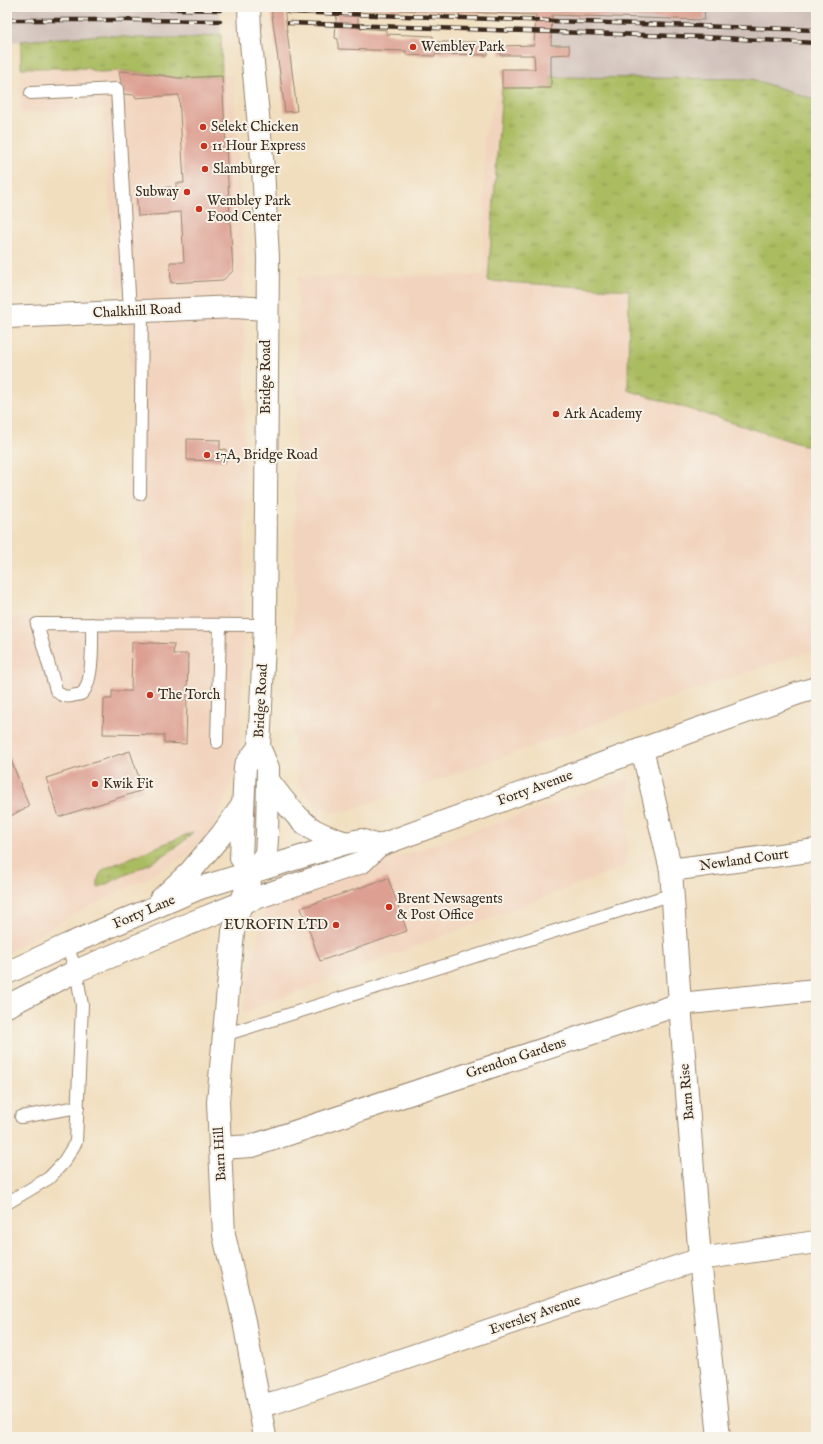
<svg xmlns="http://www.w3.org/2000/svg" width="823" height="1444" font-family="'IM FELL English',serif">
<defs>
<pattern id="grass-tufts" width="24" height="20" patternUnits="userSpaceOnUse"><rect width="24" height="20" fill="#aabc60"/><path d="M3 7l-1-3M5 7V3M7 7l1-3M15 17l-1-3M17 17v-4M19 17l1-3" fill="none" stroke="#8c994f"/></pattern>
</defs>
<rect width="100%" height="100%" fill="#f7f3e8"/>
<filter id="ink" filterUnits="userSpaceOnUse"><feTurbulence type="fractalNoise" baseFrequency=".025" numOctaves="2"/><feDisplacementMap in="SourceGraphic" scale="8" xChannelSelector="R" yChannelSelector="G"/><feConvolveMatrix kernelMatrix="1 2 1 2 8 2 1 2 1" color-interpolation-filters="sRGB"/></filter>
<filter id="wash" filterUnits="userSpaceOnUse"><feTurbulence type="fractalNoise" baseFrequency=".012" numOctaves="4" result="noise"/><feDisplacementMap in="SourceGraphic" scale="16" xChannelSelector="R" yChannelSelector="G"/><feGaussianBlur stdDeviation="0.9" result="paint"/><feColorMatrix in="noise" values="0 0 0 0 0 0 0 0 0 0 0 0 0 0 0 0 0 1.4 0 .05"/><feComposite in="paint" operator="in"/></filter>
<g filter="url(#wash)">
<rect width="100%" height="100%" fill="#f1debe"/>
<g fill="#f2d4be">
<path d="M21 68H87L97 72 119 71 153 74 178 78 233 75 245 268 243 316 245 338 244 644 240 747 234 777 213 828 186 856 149 877 73 915 7 953V619L144 613 128 325 131 288 116 289 103 108 20 113Z"/>
<path d="M500 88H551L816 100V649L641 708 406 791 349 810 332 812 319 807 310 799 298 779 292 725 298 277 484 275V136Z"/>
<path d="M630 777 626 866 242 1013 266 902Z"/>
</g>
<g fill="#cfc0ba">
<path d="M7 7H220L222 76 178 78 153 74 119 71 97 72 87 68H21V41L7 42Z"/>
<path d="M705 7H816V100L752 79 551 77V55L570 54 569 45H551L552 15Z"/>
</g>
<g fill="url(#grass-tufts)" stroke="#72733f">
<path d="M221 34 222 76 178 78 153 74 119 71 97 72 87 68H21V41L105 35 135 38H191Z"/>
<path d="M551 77 752 79 816 100V449L628 390 629 290 488 281 502 88H551Z"/>
<path d="M193 832C170 858 129 872 98 888 97 879 99 873 106 868Z"/>
</g>
<g id="blocks">
<g fill="#dc9f91">
<path d="M271 7H284L297 111 285 112Z"/>
<path d="M337 7H705L704 20 552 15 551 45H569L570 54 551 55V88H502V69H535L534 55H500V46L534 45 536 15 358 8V28L386 30V34L433 36V42H488V55L435 54V56L406 55V51L338 49V39L335 38Z"/>
<path d="M119 71 153 74 178 78 222 76 233 271 223 280 171 283 170 262H184L181 212 168 213V214L138 216 136 189 171 187V190L176 189V183H184L179 95 135 98V95L123 94Z"/>
<path d="M187 439 220 440V450L226 449V461L187 460Z"/>
<path d="M132 642 174 644 173 654H188L186 744 164 743V735L103 734 104 699H112V691H131Z"/>
<path d="M7 750 29 806 7 818Z"/>
<path d="M130 751 143 790 59 817 46 778Z"/>
<path d="M388 878 407 931 320 961 301 908Z"/>
</g>
</g>
</g>
<g filter="url(#ink)">
<use href="#blocks" fill-opacity="0" stroke="#96846e" stroke-width="1"/>
<g fill="none" stroke-linecap="round" stroke-linejoin="round">
<g stroke="#96846e" stroke-width="14">
<g id="service">
<path d="M31 93 117 89 130 311"/>
<path d="M140 494 142 310"/>
<path d="M92 624C92 639 94 685 81 694 79 695 74 695 72 696 64 698 60 695 56 690L37 624 265 625"/>
<path d="M217 742 220 625"/>
<path d="M224 1035 673 894"/>
<path d="M21 1117 78 1107"/>
<path d="M7 1203 49 1178 63 1163 76 1142 82 1005 76 971 67 945"/>
</g>
</g>
<g stroke="#96846e" stroke-width="24">
<g id="minor">
<path d="M7 317 235 307 267 309"/>
<path d="M642 749 671 870 680 1004 700 1259 719 1437"/>
<path d="M671 870 816 850"/>
<path d="M253 871 241 903 233 932 218 1102 224 1235 244 1321 265 1437"/>
<path d="M220 1148 252 1146 680 1004 816 990"/>
<path d="M259 1406 276 1402 700 1259 816 1242"/>
</g>
</g>
<g stroke="#96846e" stroke-width="24">
<g id="primary">
<path d="M250 32 263 168 268 257 265 625 259 747 268 768 267 838 266 854 253 871"/>
<path d="M268 780C279 795 298 821 314 830 324 836 335 839 346 843"/>
<path d="M253 871 241 858 245 766 259 747"/>
<path d="M160 900 190 872 222 834 242 806"/>
<path d="M7 973 67 945 200 888 346 843 361 840 378 846 642 749 799 693 816 688"/>
<path d="M7 1006 76 971 196 921 241 903 362 862 378 846"/>
</g>
</g>
<use href="#service" stroke="#fff" stroke-width="12"/>
<use href="#minor" stroke="#fff" stroke-width="22"/>
<use href="#primary" stroke="#fff" stroke-width="22"/>
<g stroke="#3b2a1e" stroke-width="4.5">
<g id="rail">
<path d="M7 7H17"/>
<path d="M95 7 220 10"/>
<path d="M288 12 816 30"/>
<path d="M7 20H129L220 21"/>
<path d="M289 23 703 37 816 43"/>
</g>
</g>
<use href="#rail" stroke="#f7f3e8" stroke-width="3" stroke-dasharray="9" stroke-linecap="butt"/>
<g stroke="#96846e" stroke-width="24" stroke-linecap="butt">
<path id="primary-bridge" d="M249 7 250 32"/>
</g>
<use href="#primary-bridge" stroke="#fff" stroke-width="22"/>
</g>
</g>
<g fill="#c8321e" stroke="#f7f3e8" stroke-width="1.5">
<circle cx="413" cy="47" r="4"/>
<circle cx="203" cy="127" r="4"/>
<circle cx="204" cy="146" r="4"/>
<circle cx="205" cy="169" r="4"/>
<circle cx="187" cy="192" r="4"/>
<circle cx="199" cy="209" r="4"/>
<circle cx="556" cy="414" r="4"/>
<circle cx="207" cy="455" r="4"/>
<circle cx="150" cy="695" r="4"/>
<circle cx="95" cy="784" r="4"/>
<circle cx="389" cy="907" r="4"/>
<circle cx="336" cy="925" r="4"/>
</g>
<g text-anchor="middle" dominant-baseline="central" stroke-width="4" stroke-linejoin="round" paint-order="stroke">
<g font-size="14" fill="#3b2a1e" stroke="#f7f3e8" text-anchor="start">
<text x="421" y="47">Wembley Park</text>
<text x="211" y="127">Selekt Chicken</text>
<text x="212" y="146">11 Hour Express</text>
<text x="213" y="169">Slamburger</text>
<text x="179" y="192" text-anchor="end">Subway</text>
<text x="207" y="201">Wembley Park<tspan x="207" dy="16">Food Center</tspan></text>
<text x="564" y="414">Ark Academy</text>
<text x="215" y="455">17A, Bridge Road</text>
<text x="158" y="695">The Torch</text>
<text x="103" y="784">Kwik Fit</text>
<text x="397" y="899">Brent Newsagents<tspan x="397" dy="16">&amp; Post Office</tspan></text>
<text x="328" y="925" text-anchor="end">EUROFIN LTD</text>
</g>
<g font-size="14" fill="#3b2a1e" stroke="#f7f3e8">
<text transform="translate(137 311) rotate(-3)">Chalkhill Road</text>
<text transform="translate(266 377) rotate(-90)">Bridge Road</text>
<text transform="translate(261 701) rotate(-87)">Bridge Road</text>
<text transform="translate(535 788) rotate(-20)">Forty Avenue</text>
<text transform="translate(744 860) rotate(-8)">Newland Court</text>
<text transform="translate(144 912) rotate(-23)">Forty Lane</text>
<text transform="translate(516 1058) rotate(-18)">Grendon Gardens</text>
<text transform="translate(687 1092) rotate(-95)">Barn Rise</text>
<text transform="translate(220 1154) rotate(-93)">Barn Hill</text>
<text transform="translate(535 1315) rotate(-19)">Eversley Avenue</text>
</g>
</g>
<rect width="823" height="1444" fill="none" stroke="#f7f3e8" stroke-width="24"/>
</svg>
